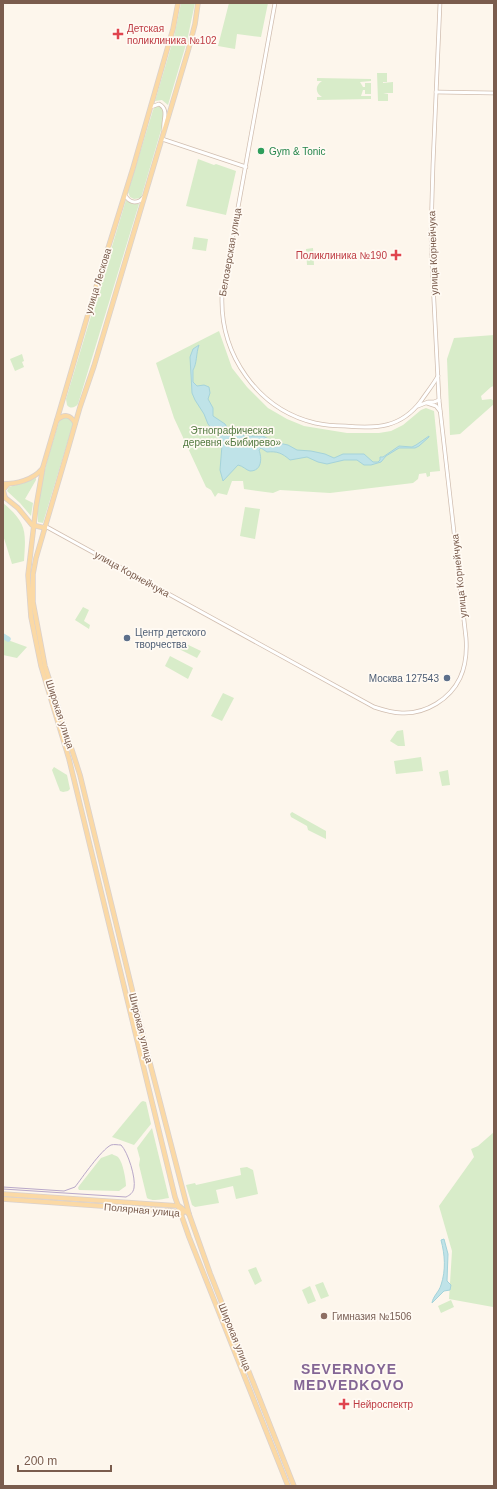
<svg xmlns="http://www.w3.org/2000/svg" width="497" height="1489" font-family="Arial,sans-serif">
<rect width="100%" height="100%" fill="#fdf6ec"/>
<g fill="#d8ecc9">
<path d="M181 3H195L187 41 168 105 162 100 155 101 174 37Z"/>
<path d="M229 3H268L261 37 237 34 235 49 218 46Z"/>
<path d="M377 73H387V82H383V84V83L393 82V93H383L388 94V101H378Z"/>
<path d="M317 78 371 79V81L360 82 363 87H365V83H371V94H365V90H363L361 96H371V99L317 100V97H322C315 93 315 85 322 81H317Z"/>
<path d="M159 106 163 109 164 115 162 127 141 198 134 199 130 197 128 192 153 110 155 107Z"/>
<path d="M198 159 214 165 216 164 236 171 226 215 186 206Z"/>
<path d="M126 200 133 204H139L78 404C75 408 70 409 67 405L66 399Z"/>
<path d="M194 237 208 239 206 251 192 249Z"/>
<path d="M313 248 314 265H307L306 249Z"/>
<path d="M219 331 232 368 247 387 268 408 287 419 304 426 347 433H379L391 431 403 425 421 410 426 408 434 411 440 471 430 472V476L427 477 426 473 419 474 418 479 413 483 330 493 280 490 273 493 244 489 243 481H232L227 495 218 493 215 497 211 490 206 487 174 418 156 363Z"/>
<path d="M494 335V386L491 387 481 396 482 400 491 399 494 401V404L460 434 450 435 447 359 454 338Z"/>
<path d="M22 354 24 361 22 362 24 367 15 371 10 359Z"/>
<path d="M62 418H70L73 424 43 523 38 522C36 493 51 448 60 419Z"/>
<path d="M36 478V480L25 499 33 503 31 516 20 503 7 491 9 487 24 483Z"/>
<path d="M3 503C27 523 26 531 24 561L12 564 3 535Z"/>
<path d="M245 507 260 509 255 539 240 536Z"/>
<path d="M83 607 89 610 84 621 90 625 89 629 75 620Z"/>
<path d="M3 638 5 639 27 647 17 658 3 655Z"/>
<path d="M180 641 201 651 197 658 177 648Z"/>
<path d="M170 656 193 668 188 679 165 666Z"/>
<path d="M223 693 234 698 222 721 211 716Z"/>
<path d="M403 730 405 746H398L390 741 397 731Z"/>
<path d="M421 757 423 771 396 774 394 761Z"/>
<path d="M54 767 67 775 70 789 68 791 63 792 60 791 52 770Z"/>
<path d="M448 770 450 785 442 786 439 772Z"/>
<path d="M292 812 326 831V839L308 830 307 826 291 817 290 814Z"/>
<path d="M143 1101 146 1102 151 1124 134 1145 112 1137 141 1102Z"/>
<path d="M152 1128 169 1198C162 1199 153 1202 147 1198L139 1165 140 1159 137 1148Z"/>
<path d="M494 1132V1307H493L449 1299 452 1251 439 1206 474 1157 471 1149 478 1146Z"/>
<path d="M112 1154C113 1155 117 1156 118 1157 123 1162 126 1180 126 1186L119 1191 79 1190 78 1188 79 1186 101 1158Z"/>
<path d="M247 1167 253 1170 258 1194 236 1199 233 1186 216 1190 219 1203 195 1207 192 1205 186 1185 195 1183 196 1185 241 1175 240 1168Z"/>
<path d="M256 1267 262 1281 255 1285 248 1270Z"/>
<path d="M323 1282 329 1296 321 1299 315 1285Z"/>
<path d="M310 1286 316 1301 308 1304 302 1290Z"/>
<path d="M451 1300 454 1307 441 1313 438 1306Z"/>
</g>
<g fill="#bfe3e8" stroke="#a5d3da">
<path d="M199 345C196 353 197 364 193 370V382L197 386 204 385 209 387 210 393 208 399 213 408V416L225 424 228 429 230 430 233 429H238L244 436H263L274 442 288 445 297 450 311 451 325 454 334 458 343 454H364L373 462H378L380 460V457H383L399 446 412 447 416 445 429 436V437L419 446 415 448H399L386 456 381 462 371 465H364L357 460H344L327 464 318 462 307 457 290 460C282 453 277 451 267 452L261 448 259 450C262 458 262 471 250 471 246 470 243 466 238 465L223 481 220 470 222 445 220 439 208 424 204 414 195 400 192 393 190 357 193 349Z"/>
<path d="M444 1239 448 1254 447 1281 451 1285 450 1290 444 1291 432 1303C433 1296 439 1292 441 1285 446 1270 445 1255 441 1240Z"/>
</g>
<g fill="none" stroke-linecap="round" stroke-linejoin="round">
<path stroke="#bfe3e8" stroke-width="5.5" d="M3 636 8 639"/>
<g stroke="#d1beb0" stroke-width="4.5">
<g id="minor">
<path d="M275 3 222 296C220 354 257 409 315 423 324 425 335 426 345 426 376 429 401 428 421 401 427 392 433 385 438 376"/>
<path d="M436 92 494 93"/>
<path d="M151 107 159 104C170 110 162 120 164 130"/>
<path d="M162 139 246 167"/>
<path d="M125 195C130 204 138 204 144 197"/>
<path d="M427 403 436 406 440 411"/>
<path d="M418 406 428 402H434L439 400"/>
<path d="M45 526 374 707C383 710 392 713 402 713 426 714 450 699 460 678 466 665 467 652 466 638L439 400 432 263 431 234 433 164 440 3"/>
</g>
</g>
<g stroke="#dad1cd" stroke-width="5.5">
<g id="major">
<path d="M178 3 173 29 133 168 96 287 43 467 36 507 28 575 31 617 41 666 69 759 175 1197 189 1237 288 1486"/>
<path d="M198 3 195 24 188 51 94 366 80 407 68 449 36 558 33 574V602L45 666 80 775 151 1067 189 1214 210 1273 294 1486"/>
<path d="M57 420C64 414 70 414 75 423"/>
<path d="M3 484C16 484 33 480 42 469"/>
<path d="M3 496 18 508 32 525 45 528"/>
<path d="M5 497 3 490 8 484"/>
<path d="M3 1194 179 1206 189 1214"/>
<path d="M3 1199 172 1211 183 1213"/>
</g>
</g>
<use href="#minor" stroke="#fff" stroke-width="3"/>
<use href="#major" stroke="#fbd9a5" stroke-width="4"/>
<path stroke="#b9a8c9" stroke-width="1" d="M3 1187 64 1191 75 1187C82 1178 101 1150 111 1145 114 1144 118 1145 121 1145 128 1152 136 1178 134 1188 133 1193 130 1195 126 1197L3 1189"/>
</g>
<g fill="#e0444e" stroke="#fffaf3" stroke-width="1.5">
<path d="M116 28h4v4h4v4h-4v4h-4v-4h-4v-4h4z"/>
<path d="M394 249h4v4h4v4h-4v4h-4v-4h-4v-4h4z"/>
<path d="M342 1398h4v4h4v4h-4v4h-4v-4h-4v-4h4z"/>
</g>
<circle fill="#2e9e5b" stroke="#fffaf3" stroke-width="1.5" cx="261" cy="151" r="4"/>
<g fill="#5c6f8a" stroke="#fffaf3" stroke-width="1.5">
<circle cx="127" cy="638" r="4"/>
<circle cx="447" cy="678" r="4"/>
</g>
<circle fill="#8d6e63" stroke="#fffaf3" stroke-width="1.5" cx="324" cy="1316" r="4"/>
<g text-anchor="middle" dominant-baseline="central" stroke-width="3.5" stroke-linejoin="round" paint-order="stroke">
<g font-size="10" fill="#be3a42" stroke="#fffaf3" text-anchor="start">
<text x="127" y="28">Детская<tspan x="127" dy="12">поликлиника №102</tspan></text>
<text x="387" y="255" text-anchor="end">Поликлиника №190</text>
<text x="353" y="1404">Нейроcпектр</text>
</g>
<g font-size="10" fill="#27864d" stroke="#fffaf3" text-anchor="start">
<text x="269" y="151">Gym &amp; Tonic</text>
</g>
<g font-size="10" fill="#7a5c4d" stroke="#fffaf3">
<text transform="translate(230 252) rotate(-80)">Белозерская улица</text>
<text transform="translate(433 253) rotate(-92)">улица Корнейчука</text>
<text transform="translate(98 281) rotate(-73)">улица Лескова</text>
<text transform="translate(132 574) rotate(29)">улица Корнейчука</text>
<text transform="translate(459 576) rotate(-96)">улица Корнейчука</text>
<text transform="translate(60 714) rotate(72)">Широкая улица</text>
<text transform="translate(141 1028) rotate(76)">Широкая улица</text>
<text transform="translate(142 1210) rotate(5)">Полярная улица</text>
<text transform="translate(235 1337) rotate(68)">Широкая улица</text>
</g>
<g font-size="10" fill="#537a41" stroke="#fffaf3">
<text x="232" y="430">Этнографическая<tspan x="232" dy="12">деревня «Бибирево»</tspan></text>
</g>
<g font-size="10" fill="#4e5e75" stroke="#fffaf3" text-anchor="start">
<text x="135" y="632">Центр детского<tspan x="135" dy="12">творчества</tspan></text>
<text x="439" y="678" text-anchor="end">Москва 127543</text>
</g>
<g font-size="10" fill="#785e54" stroke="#fffaf3" text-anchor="start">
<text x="332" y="1316">Гимназия №1506</text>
</g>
<g font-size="14" font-weight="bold" letter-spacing="1" fill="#846695" stroke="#fffaf3">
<text x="349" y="1369">SEVERNOYE<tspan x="349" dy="16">MEDVEDKOVO</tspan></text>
</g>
</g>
<rect width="497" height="1489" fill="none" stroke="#7a5c4d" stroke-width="8"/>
<path d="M18 1465v6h93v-6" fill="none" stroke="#7a5c4d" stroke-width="2"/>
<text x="24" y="1465" font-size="12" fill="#7a5c4d" stroke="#fffaf3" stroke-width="3" paint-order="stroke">200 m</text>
</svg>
